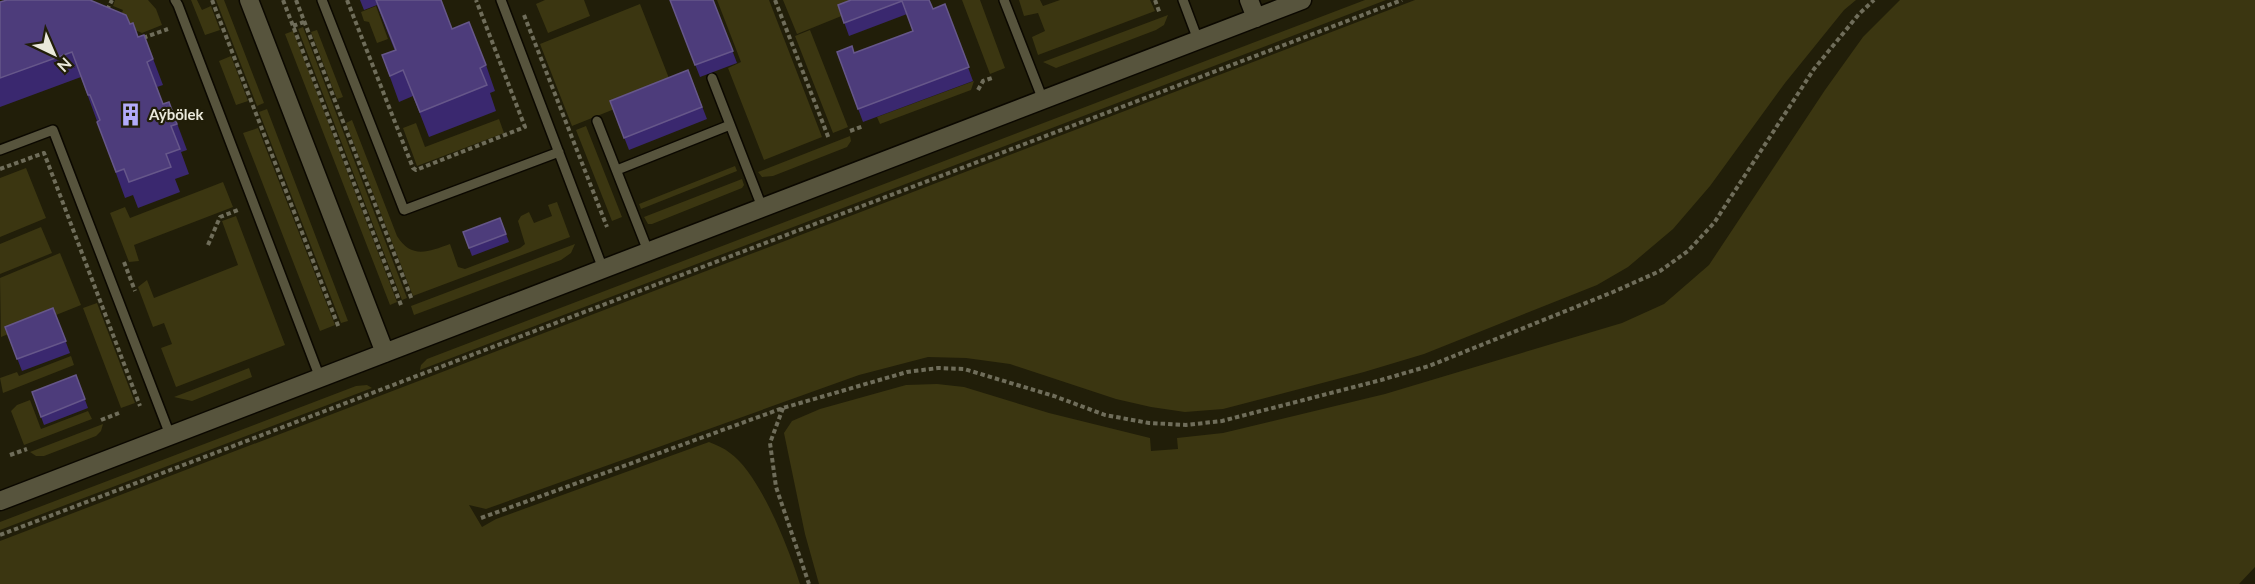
<svg xmlns="http://www.w3.org/2000/svg" width="2255" height="584" viewBox="0 0 2255 584" font-family="Lato,sans-serif">
  <style>
    .green { fill: #3b3611 }
    .lines { fill: none; stroke-linecap: round; stroke-linejoin: round }
    .lane-casing { stroke: #0b0800; stroke-width: 12 }
    .street-casing { stroke: #0b0800; stroke-width: 21 }
    .path { stroke: #6f6d5a; stroke-width: 4; stroke-dasharray: 4.5 3; stroke-linecap: butt }
    .lane { stroke: #57543d; stroke-width: 9 }
    .street { stroke: #57543d; stroke-width: 18 }
    .wall { fill: #3a286f }
    .building { fill: #4d3c7b; stroke: #66578a; stroke-width: 1.5 }
    .labels { text-anchor: middle; dominant-baseline: central; stroke-width: 4.5; stroke-linejoin: round; paint-order: stroke }
    .poi-label { font-size: 15px; font-weight: bold; fill: #eae9db; stroke: #211e09; text-anchor: start }
  </style>
  <rect width="100%" height="100%" fill="#211e09"/>
  <path class="green" d="M115 0H148L156 9 162 25 142 33 118 23 123 10 113 6Z
    M191 0H197L202 10 211 6 220 30 205 35Z
    M216 0H224L264 103 257 106Z
    M545 0H584L590 16 548 33 536 4Z
    M717 0H769L822 137 764 160 728 68 741 62Z
    M783 0H881L797 34Z
    M962 0H980L1005 68 990 74Z
    M1019 0H1040L1043 6 1060 0H1150L1155 11 1038 55 1032 37 1045 31 1038 13 1024 16Z
    M1365 0H1386L420 370 421 365 427 359Z
    M1415 0H1856L1844 10 1785 83 1710 186 1673 229 1628 267 1597 285 1424 354 1364 372 1223 409 1185 412 1151 407 1116 399 1010 364 966 358 928 357 859 375 486 509 469 505 482 527 496 519 709 442C716 445 724 448 730 453 760 474 789 549 800 584H0V541Z
    M1900 0H2255V567L2239 584H819L805 534 784 433 792 421 820 409 906 385 937 384 964 387 1049 413 1150 438 1151 451 1178 449 1177 438 1223 433 1385 394 1622 323 1664 304 1709 265 1825 90 1863 37Z
    M640 4 672 86 572 126 540 44Z
    M376 6 388 39 377 43 369 22 364 21 361 12Z
    M1168 15 1164 25 1156 30 1056 68 1043 62Z
    M303 27 407 298 402 300 298 29Z
    M317 30 343 97 337 99 311 32Z
    M810 30 848 127 833 133 795 36Z
    M293 31 397 302 390 305 285 34Z
    M231 56 248 101 236 105 219 61Z
    M974 81 971 90 880 124 877 117Z
    M267 109 348 321 341 323 259 112Z
    M499 119 504 133 417 166 403 128 416 123 425 147Z
    M352 120 397 236C411 259 428 252 450 244L458 267 465 269 520 248 525 244 518 221 521 216 529 212 534 223 552 216 548 205 557 202 570 237 413 296 346 123Z
    M586 126 622 217 612 221 576 130Z
    M258 128 335 325 320 331 243 133Z
    M850 136 851 141 847 147 773 176 762 177 758 172Z
    M735 166 737 171 641 209 639 204Z
    M26 168 46 218 0 237V178Z
    M742 179 744 185 742 188 652 224H648L644 217Z
    M223 182 233 207 134 245 139 261 129 262 110 213 125 207 130 218Z
    M236 216 285 345 176 387 161 348 172 344 164 323 153 327 138 287 147 280 154 298 238 265 222 221Z
    M41 227 52 253 0 274V244Z
    M575 244 571 253 561 260 414 315 411 306Z
    M60 253 81 305 1 337 0 278Z
    M97 303 135 403 121 408 83 308Z
    M71 356 74 365 3 393 0 378 17 372 19 376Z
    M249 368 252 377 192 401 174 397Z
    M367 385 372 388 0 530V522L356 386Z
    M30 400 41 429 88 411 92 419 24 445 11 411 17 405Z
    M103 424 101 431 96 436 44 456H36L30 452Z"/>
  <g class="lines">
    <defs>
      <path id="lane" d="M175 0 178 5 320 378
        M322 0 404 210 559 152
        M501 0 603 269
        M1004 0 1043 100
        M1183 0 1198 40
        M712 78 762 207
        M597 121 648 251
        M0 150 53 130 170 435
        M617 170 730 125"/>
      <path id="street" d="M249 0 385 353
        M1249 0 1256 18
        M0 501 1302 0"/>
    </defs>
    <use href="#lane" class="lane-casing"/>
    <use href="#street" class="street-casing"/>
    <path class="path" d="M212 0 339 328
      M283 0 401 305
      M296 0 412 300
      M347 0 413 168 416 170 525 127 476 0
      M775 0 829 139
      M1155 0 1160 14
      M107 10 112 0
      M524 15 607 227
      M293 26 304 22
      M143 38 168 29
      M978 90 983 81 992 78
      M850 131 864 126
      M0 169 44 153 140 406
      M208 245 220 217 238 210
      M124 262 135 291
      M783 408 770 443 776 487 809 584
      M101 420 119 413
      M10 455 27 449
      M481 518 783 408 907 372 938 368 964 369 1054 396 1105 415 1149 423 1186 425 1222 421 1381 380 1429 366 1613 292 1660 271 1688 251 1714 223 1814 69 1859 14 1874 0
      M0 535 1402 0"/>
    <use href="#lane" class="lane"/>
    <use href="#street" class="street"/>
  </g>
  <path class="wall" d="M360 0H441L452 29 486 65 495 91 490 93 496 111 429 137 413 96 399 102 382 55 395 51 377 5 364 10Z
    M670 0H713L737 63 700 77Z
    M929 0 933 9 945 4 973 81 863 122 837 52 854 53 913 31 907 14 849 36 838 5Z
    M0 2 130 24 138 37 144 35 163 85 157 87 163 104 169 102 187 150 181 152 189 174 175 179 180 192 138 208 133 195 125 198 81 77 0 107Z
    M688 70 707 119 629 150 610 101Z
    M500 218 509 242 472 256 463 232Z
    M53 308 70 353 22 371 5 327Z
    M76 375 88 408 44 425 32 392Z"/>
  <path class="building" d="M7 0H90L126 15 130 24 133 23 138 37 144 35 153 59 147 62 163 104 169 102 177 124 171 126 180 149 166 154 171 167 129 182 124 169 116 172 97 122 100 120 90 95H88L72 52 0 78V2Z
    M376 0H441L452 29 469 22 486 65 480 68 487 85 420 112 403 70 390 76 382 55 396 50Z
    M670 0H713L733 51 695 65Z
    M851 0H929L933 9 945 4 969 67 858 109 837 52 852 46 854 53 913 31 902 1 844 23 838 5Z
    M688 70 702 107 624 138 610 101Z
    M500 218 506 234 469 248 463 232Z
    M53 308 66 341 17 359 5 327Z
    M76 375 85 399 41 417 32 392Z"/>
  <defs>
    <symbol id="building-bare" viewBox="-9 -9 18 18"><path d="M-4-6H4V6H1V3H-1V6H-4ZM-2.5-4.3h1.7v1.8h-1.7ZM.8-4.3h1.7v1.8H.8ZM-2.5-1h1.7V.8h-1.7ZM.8-1h1.7V.8H.8Z" fill="#b3acf9" stroke="#211e09" stroke-width="2.5" paint-order="stroke"/></symbol>
  </defs>
  <g fill-rule="evenodd">
    <use href="#building-bare" x="114" y="98" width="33" height="33"/>
  </g>
  <g class="labels">
    <g class="poi-label">
      <text x="149" y="114">Aýbölek</text>
    </g>
  </g>
  <g transform="translate(54 54) rotate(136)" stroke="#211e09" stroke-width="4.5" paint-order="stroke">
  <path d="M0-4.5L10 22L0 15L-10 22Z" fill="#eae9db"/>
  <text y="-9" font-size="16" font-weight="bold" text-anchor="middle" fill="#eae9db">N</text>
  </g>
</svg>
